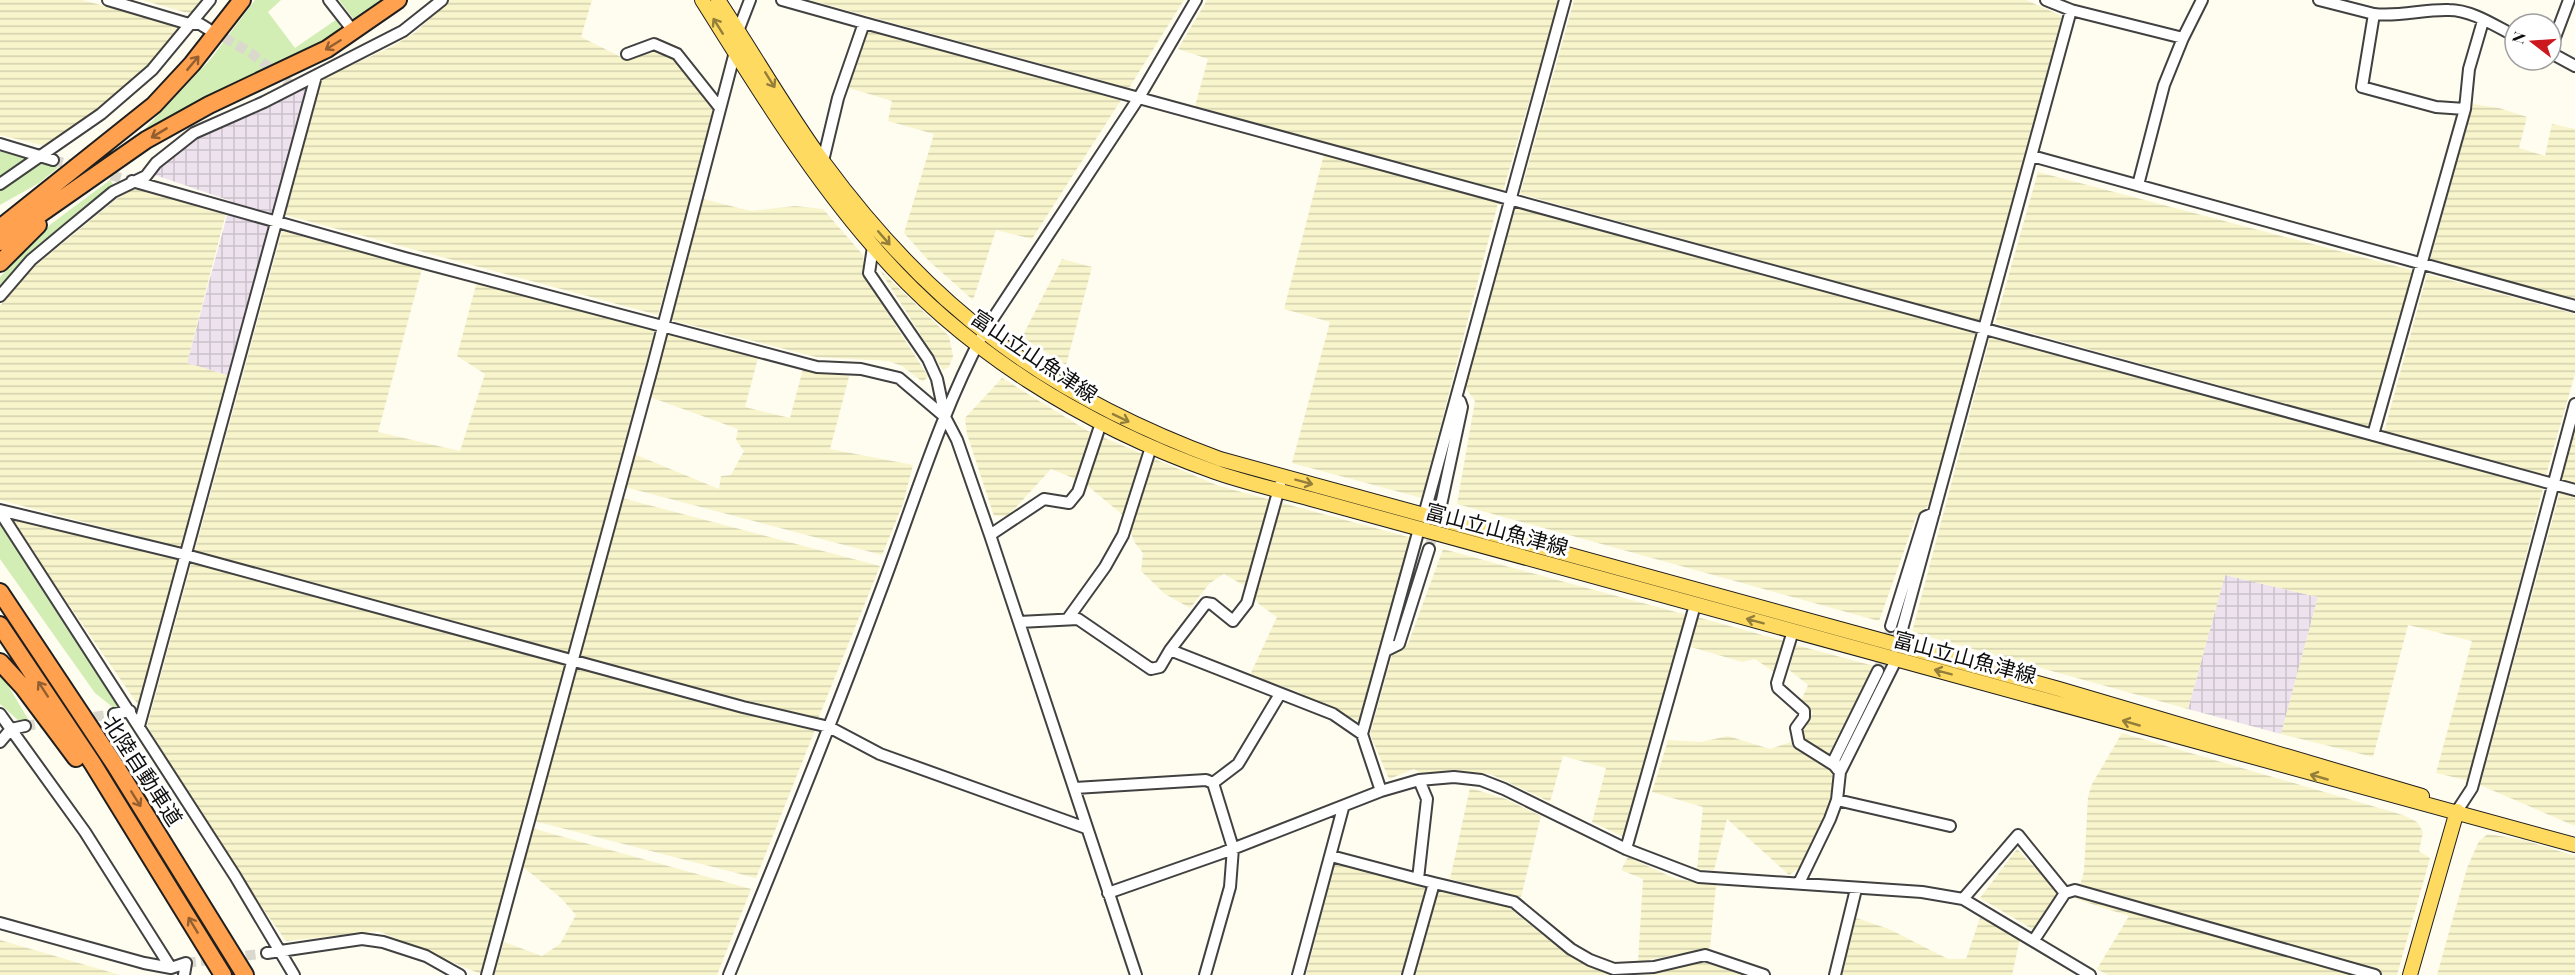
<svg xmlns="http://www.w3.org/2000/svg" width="2575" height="975" viewBox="0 0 2575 975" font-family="'Playfair Display','Noto Sans JP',serif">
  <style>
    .industrial { fill: url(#industrial-grid) }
    .farmland { fill: url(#farmland-rules) }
    .grass { fill: #d2eeb5 }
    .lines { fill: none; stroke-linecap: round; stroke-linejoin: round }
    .minor-tunnel { stroke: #dbd8ce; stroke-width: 10; stroke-dasharray: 10 5; stroke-linecap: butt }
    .minor-casing { stroke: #414141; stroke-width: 14 }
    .major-casing { stroke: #1f1f1f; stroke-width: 16 }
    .highway-casing { stroke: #1f1f1f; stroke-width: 20 }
    .minor { stroke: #fff; stroke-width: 10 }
    .major { stroke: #ffda60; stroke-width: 14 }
    .highway { stroke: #ffa14e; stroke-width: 16 }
    .oneway { stroke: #937e3b }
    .oneway2 { stroke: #935f31 }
    .labels { text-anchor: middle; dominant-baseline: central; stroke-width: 6; stroke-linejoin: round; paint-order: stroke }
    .street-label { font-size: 21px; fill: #0e0e0e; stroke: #fff }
  </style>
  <defs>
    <pattern id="industrial-grid" width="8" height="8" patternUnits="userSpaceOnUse" patternTransform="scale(1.5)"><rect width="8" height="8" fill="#ede2ee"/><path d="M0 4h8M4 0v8" fill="none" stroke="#cac1cb"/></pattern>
    <pattern id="farmland-rules" width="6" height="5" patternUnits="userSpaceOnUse" patternTransform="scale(1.5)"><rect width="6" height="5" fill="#f8f5cc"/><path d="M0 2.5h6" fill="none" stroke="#d3d1ae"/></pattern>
  </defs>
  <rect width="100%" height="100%" fill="#fffcf0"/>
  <path class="industrial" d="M309 86 230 376 187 363 231 201 152 174 193 138Z
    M2225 575 2318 597 2281 734 2188 709Z"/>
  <path class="farmland" d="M0 0H82L182 27 148 68 76 127 45 146 0 135Z
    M142 0H202L191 14Z
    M449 0H592L581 37 627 60 654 47 674 59 714 111 658 315 285 215 320 80 393 46 416 32Z
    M810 0H1184L1129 88Z
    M1207 0H1559L1503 191 1195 106 1208 59 1178 49Z
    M1574 0H2026L2062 16 1980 321 1520 194Z
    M872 27 1121 100 1032 239 996 230 973 300 929 261 904 233 934 134 888 121 892 101 849 88 858 47Z
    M2473 104 2499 108 2527 117 2519 148 2545 156 2552 124 2575 129V300L2430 260Z
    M1324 154 1498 203 1422 498 1292 463 1330 322 1284 309Z
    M2038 172 2415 271 2373 428 1995 323Z
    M134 185 226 213 187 363 230 376 183 548 0 500V306L30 270Z
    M703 199 751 211 795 206 823 209 863 255 865 278 928 376 923 382 902 366 888 361 816 357 671 320Z
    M1516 205 1979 333 1931 503 1916 517 1879 621 1457 504 1475 401 1465 387Z
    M282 231 422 269 378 432 460 451 485 374 457 356 477 281 655 329 483 975 378 931 286 941 243 881 147 726Z
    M1062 259 1092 267 1066 365 1022 337Z
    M879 269 949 336 953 356 949 367 943 370Z
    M2427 274 2575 314V374L2546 475 2384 432Z
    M667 332 758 358 745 407 790 418 803 369 850 373 830 449 913 465 903 504 882 555 625 487 634 454 719 489 721 476 731 475 744 451 736 440 738 429 650 397Z
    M1990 337 2543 488 2470 781 2436 773 2472 641 2408 625 2373 757 2281 734 2318 597 2225 575 2188 709 1912 632Z
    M1002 378 1088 431 1219 486 1412 538 1360 722 1296 691 1250 675 1277 617 1259 604 1245 586 1224 574 1210 583 1190 608 1165 594 1141 571 1143 553 1135 543 1124 516 1083 482 1051 469 1008 516H994L967 434 965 418Z
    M2575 424V485L2559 481Z
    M2560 492 2575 496V826L2480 785Z
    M622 498 880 566 818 719 579 657Z
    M6 514 181 558 141 709Z
    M1443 549 1687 615 1626 838 1592 822 1606 768 1563 756 1550 802 1490 774 1453 771 1420 773 1414 769 1389 779 1370 734 1392 655 1408 644Z
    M1697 617 1785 641 1777 674 1755 659 1742 662 1691 647Z
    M1796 645 1874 666 1828 756 1835 776 1833 800 1814 845 1799 868 1789 875 1727 819 1714 870 1697 869 1703 807 1652 792 1668 740 1701 742 1728 736 1770 749 1794 741 1813 713 1800 703 1808 685 1789 670Z
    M576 668 815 730 756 878 534 821Z
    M2122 733 2403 815 2417 822 2423 832 2419 851 2430 858 2397 975H2108L2097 969 2129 916 2076 899 2084 871 2088 797 2092 784Z
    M1470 788 1506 799 1541 816 1521 897 1450 879Z
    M531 828 751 889 717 975H494L504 942 542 956 560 944 576 915 561 898 522 866Z
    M2488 834 2524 840 2575 856V975H2437L2467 868 2479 841Z
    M2017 849 2059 893 2034 930 1980 898Z
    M1628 857 1676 879 1716 885 1710 948 1638 962 1643 879 1621 870Z
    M1335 861 1426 886 1401 975H1306Z
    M1439 890 1508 907 1564 952 1598 970 1618 974H1646L1703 962 1744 975H1415Z
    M1856 918 1889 929 1948 959H1966L1980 918 2020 939 2012 975H1842Z
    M0 940 120 975H0Z"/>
  <path class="grass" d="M255 0H281L268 12 295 48 337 19 341 29 307 51 140 134 210 60Z
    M339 0H383L355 21Z
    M0 150 30 157 0 177Z
    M37 163 59 167 39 183 0 205V190Z
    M110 180 114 185 41 246 0 289V277L51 224Z
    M0 520 122 704 115 709 95 693 0 559Z
    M0 675 3 677 28 719 19 721 0 704Z"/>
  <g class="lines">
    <path class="minor-tunnel" d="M211 30 251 53 290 84
      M53 160 132 181
      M1429 549 1441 505
      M1878 671 1891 626
      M79 719 114 714
      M25 726 52 722
      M186 963 267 953"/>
    <defs>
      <path id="minor" d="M108 0 189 24H200L208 29
        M329 0 354 32
        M782 0 864 23
        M2319 0 2374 14
        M2071 10 2183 38
        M2483 21 2469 69 2465 109 2436 107 2362 87 2374 14C2400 17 2424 9 2449 10 2472 10 2495 26 2515 36
        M738 31 750 0
        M2551 48 2569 0
        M2551 53 2575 66
        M627 54 654 44 677 54 720 108
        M0 144 53 160
        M2032 156 2575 306
        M822 165 838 98 864 23 2575 490
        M132 181 405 258 817 367 861 369 899 378 945 417
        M0 184 101 114 152 70 210 0
        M2138 185 2164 85 2183 38 2202 0
        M873 247 869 273 928 359 937 379 945 417 957 440 990 535 1136 975
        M0 296 31 260 68 229 113 192 146 176 156 163 194 133 264 102 403 31 442 0
        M2373 435 2465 109
        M1441 505 1462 407 1460 401
        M0 510 186 555 743 707 829 727 880 754 1086 828
        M0 512 235 876 294 975
        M1424 515 1565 0
        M990 535 1044 499 1069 503 1078 492 1101 423
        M1069 617 1105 567 1123 535 1151 447
        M1019 622 1078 619 1151 669 1160 667 1170 650 1333 714 1362 734
        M1891 626 1925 517 1934 513
        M1793 631 1777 683 1778 688 1804 711V717L1796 728 1799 743 1834 765
        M1898 644 2071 10 2046 0
        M1170 650 1206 603 1212 604 1233 621 1247 603 1280 485
        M1387 650 1399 644 1429 549
        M0 714 85 832 171 968
        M114 714 130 711
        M139 726 316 76
        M0 742 11 729 25 726
        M1838 770 1834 765 1835 758 1878 671
        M1213 783 1238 764 1280 694
        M1075 788 1206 780 1213 783
        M1381 791 1362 734 1419 529
        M1837 800 1950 826
        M2457 811 2472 788 2575 404
        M1626 849 1695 605
        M1331 856 1418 879 1427 799 1419 780
        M1434 883 1514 902 1571 949 1590 960 1614 969 1654 967 1705 955 1764 975
        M1799 883 1830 819 1837 800 1840 772 1896 660
        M1108 893 1222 853 1381 791 1419 780 1454 777 1481 780 1504 789 1626 849 1699 877 1922 892 1963 899 2090 975
        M1963 899 2018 835 2065 893
        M0 923 144 963 171 968 186 963 184 975
        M2034 940 2065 893 2075 890 2375 975
        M267 953 362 939 383 942 426 956 460 975
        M487 975 653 365 735 52
        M729 975C780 850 831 725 878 598 912 509 939 416 984 332L1138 99 1196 0
        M1205 975 1230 887 1233 848 1213 783
        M1298 975 1343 808
        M1408 975 1434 883 1418 879
        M1835 975 1856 889"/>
      <path id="major" d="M702 0C755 84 807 170 872 245 962 351 1085 426 1215 472 1246 483 1279 490 1311 499L2575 845
        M718 0C754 54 786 111 824 163 932 310 1049 396 1220 459L2059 689 2422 796
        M2410 975 2457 811"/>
      <path id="highway" d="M0 228 154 105 192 64 242 0
        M0 242 146 140 209 105 327 49 398 0
        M0 263 38 225
        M0 592 115 765 245 975
        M0 625 93 764 223 975
        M0 662 23 687 76 758"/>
    </defs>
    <use href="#minor" class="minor-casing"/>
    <use href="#major" class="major-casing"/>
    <use href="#highway" class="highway-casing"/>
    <use href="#minor" class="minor"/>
    <use href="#major" class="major"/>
    <use href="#highway" class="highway"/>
  </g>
  <defs><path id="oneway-shaft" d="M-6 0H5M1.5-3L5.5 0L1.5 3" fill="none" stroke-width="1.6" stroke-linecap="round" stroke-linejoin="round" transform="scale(1.5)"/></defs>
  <g class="oneway">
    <use href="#oneway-shaft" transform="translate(718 26) rotate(-122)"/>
    <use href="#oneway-shaft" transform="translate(770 80) rotate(58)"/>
    <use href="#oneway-shaft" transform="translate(884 238) rotate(49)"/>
    <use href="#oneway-shaft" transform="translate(1121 418) rotate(26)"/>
    <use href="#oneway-shaft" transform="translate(1304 482) rotate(15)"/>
    <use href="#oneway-shaft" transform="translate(1755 621) rotate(-165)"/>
    <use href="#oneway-shaft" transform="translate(1943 672) rotate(-165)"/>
    <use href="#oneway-shaft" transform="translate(2131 723) rotate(-164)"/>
    <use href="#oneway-shaft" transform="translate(2319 777) rotate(-164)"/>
  </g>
  <g class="oneway2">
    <use href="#oneway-shaft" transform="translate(333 45) rotate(148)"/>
    <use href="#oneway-shaft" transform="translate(193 63) rotate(-50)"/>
    <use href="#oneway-shaft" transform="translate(159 133) rotate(149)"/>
    <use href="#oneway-shaft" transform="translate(43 689) rotate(-123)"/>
    <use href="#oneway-shaft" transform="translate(136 799) rotate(58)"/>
    <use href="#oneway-shaft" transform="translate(193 925) rotate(-121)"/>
  </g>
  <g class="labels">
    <g class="street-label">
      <text transform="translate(1035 355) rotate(34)">富山立山魚津線</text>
      <text transform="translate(1497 528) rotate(15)">富山立山魚津線</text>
      <text transform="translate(1965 656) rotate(15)">富山立山魚津線</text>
      <text transform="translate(144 770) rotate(57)">北陸自動車道</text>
    </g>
  </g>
  <g transform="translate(2533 42) rotate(287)"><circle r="28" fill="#ffffff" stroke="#9f9f9f" stroke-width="1.5"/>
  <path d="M0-4.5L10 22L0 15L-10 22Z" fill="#cd171e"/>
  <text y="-9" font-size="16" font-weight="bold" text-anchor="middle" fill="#0e0e0e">N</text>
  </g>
</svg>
